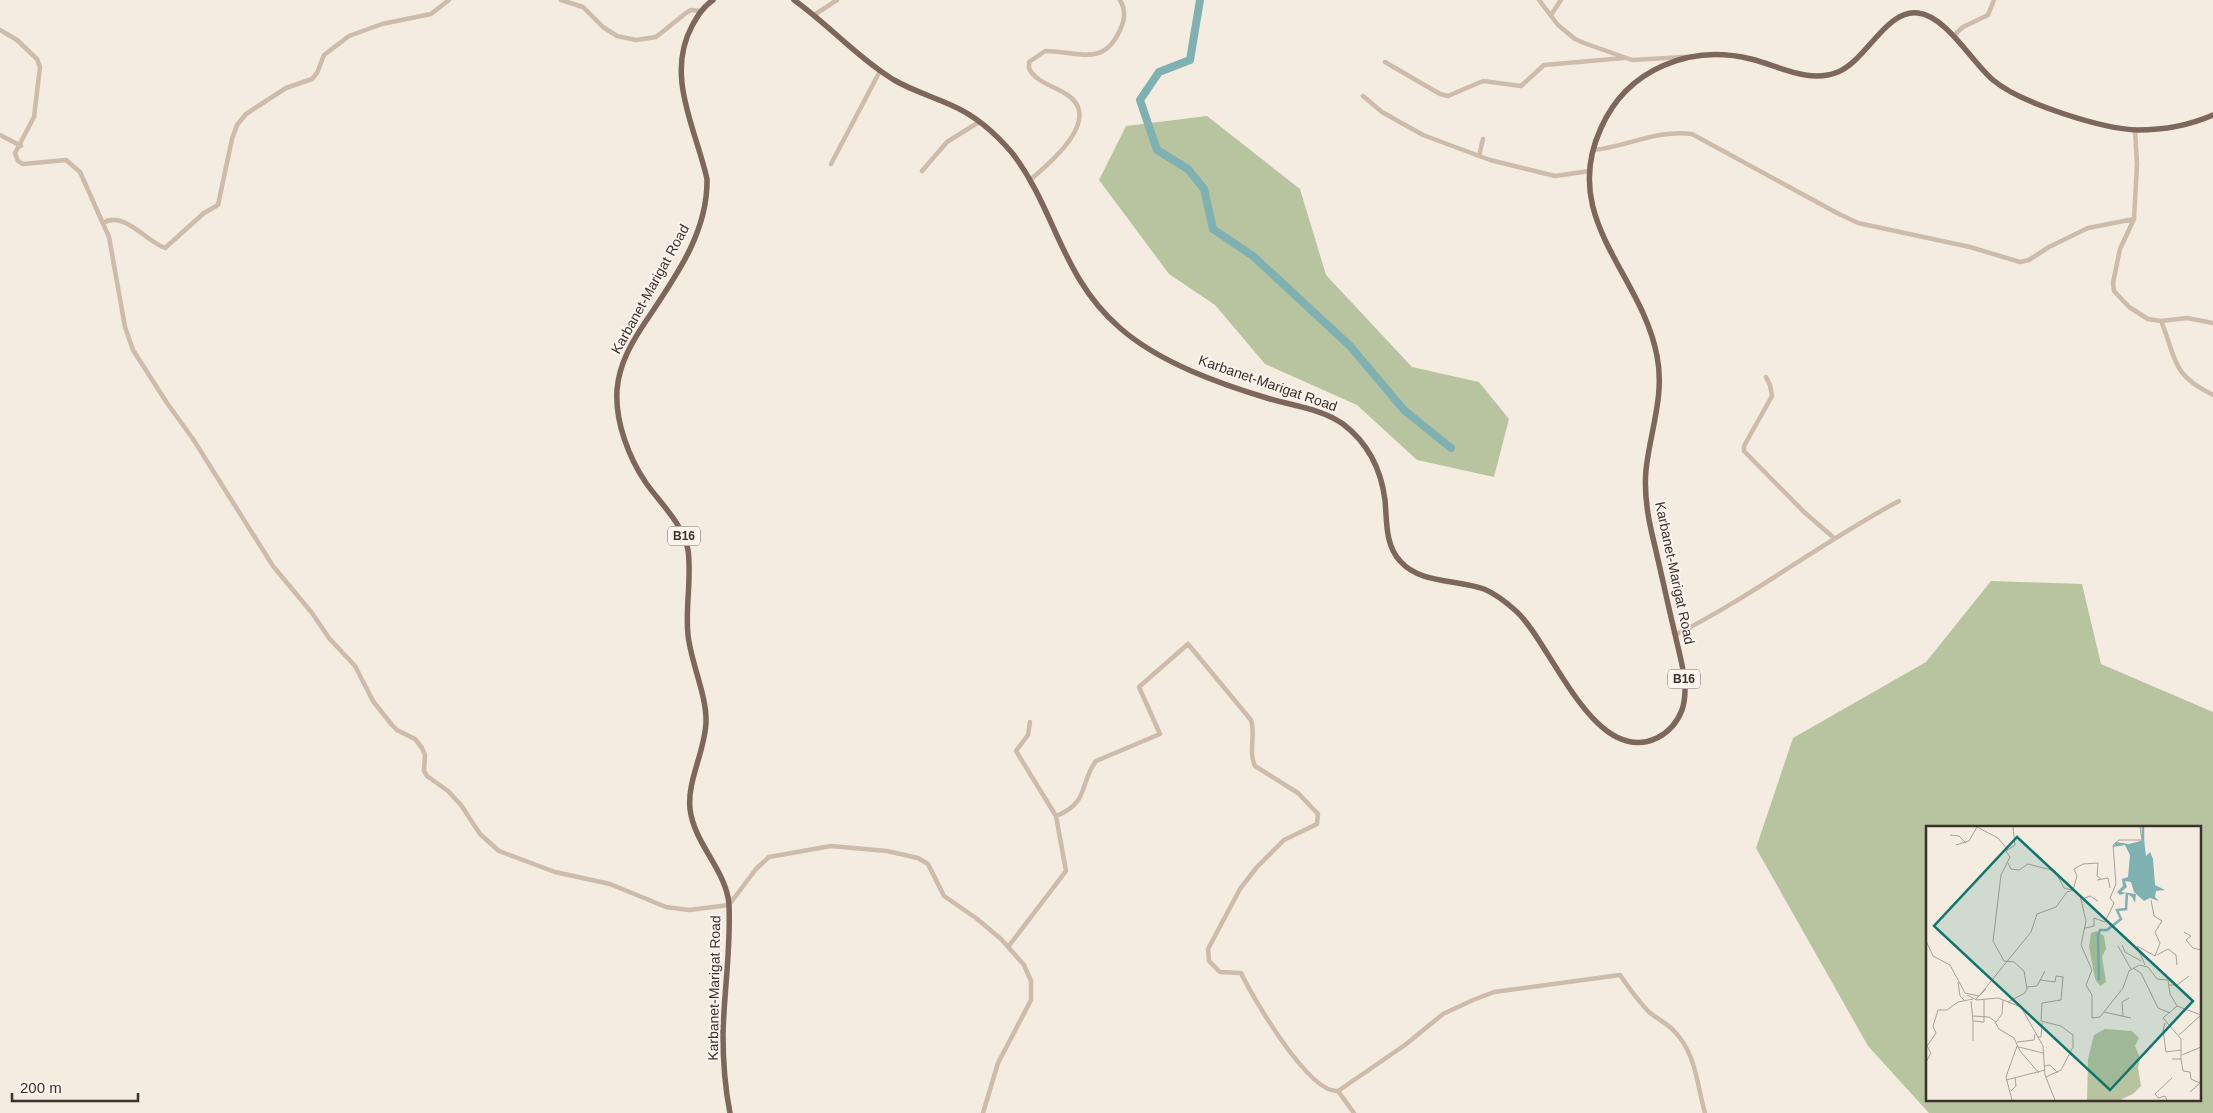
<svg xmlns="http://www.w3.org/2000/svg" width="2213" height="1113" viewBox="0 0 2213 1113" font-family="Arial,sans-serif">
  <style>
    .green { fill: #b8c4a0; fill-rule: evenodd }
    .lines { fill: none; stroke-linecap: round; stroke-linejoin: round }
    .river { stroke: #7fb0b2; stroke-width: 8 }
    .minor { stroke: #cdbbac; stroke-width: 4.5 }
    .major { stroke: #7d675c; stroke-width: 5.5 }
    .labels { text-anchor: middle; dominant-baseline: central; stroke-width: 4; stroke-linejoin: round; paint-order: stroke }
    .shield { fill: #fbf5ee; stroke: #756b66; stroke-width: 1 }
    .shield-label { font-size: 12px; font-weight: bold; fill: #3b302b }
    .street-label { font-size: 14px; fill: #3b302b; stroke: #fbf5ee }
    .inset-river { fill: none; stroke: #7fb0b2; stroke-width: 2.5 }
    .inset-road { fill: none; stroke: #aaa098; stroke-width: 1 }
    .view { fill: #0f766e; fill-opacity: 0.15; stroke: #0f766e; stroke-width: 2.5 }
    .inset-edge { fill: none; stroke: #3b302b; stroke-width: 2.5 }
  </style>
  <rect width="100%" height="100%" fill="#f4ebe1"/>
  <path class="green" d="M1207 116 1300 189 1326 275 1412 367 1479 382 1509 419 1494 477 1417 460 1357 405 1265 364 1215 305 1169 274 1099 180 1126 126Z
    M1991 581 2082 584 2101 664 2213 712V1113H1929L1868 1046 1756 848 1793 738 1926 662ZM1927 827H2199V1099H1927Z"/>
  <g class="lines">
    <path class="river" d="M1200 0 1190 60 1159 72 1140 100 1157 150 1188 169 1204 189 1213 229 1253 256 1350 346 1404 410 1451 448"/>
    <path class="minor" d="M561 0 583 7 603 27 617 36 636 40 656 37 686 13 691 10 700 11
      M1539 0 1558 25 1575 39 1584 43 1632 60 1684 57
      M814 15 837 0
      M1551 15 1561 0
      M0 30 17 40 37 59 40 67 34 117 15 153 18 161 23 164 66 160 80 172 109 237 125 327 133 350 167 403 193 439 273 566 312 613 329 638 355 666 373 701 392 725 397 730 415 739 422 748 425 755 424 771 427 776 448 791 461 805 480 834 499 851 555 872 610 884 666 907 689 910 729 905 756 869 769 857 831 846 887 851 918 858 928 864 944 896 976 918 1001 939 1024 965 1031 981V1000L998 1063 983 1113
      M1953 36 1963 27 1988 15 1994 0
      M1385 62 1440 94 1448 96 1483 81 1521 86 1544 65 1624 58
      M1363 96 1382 112 1423 135 1490 160 1555 176 1590 171
      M2135 130 2137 164 2134 219 2120 249 2113 283 2114 291 2129 307 2148 319 2161 321 2187 318 2213 323
      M0 135 21 146
      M1593 150C1626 147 1658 129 1692 134L1837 213 1858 223 1970 247 2020 262 2029 260 2049 247 2088 228 2134 219
      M1479 156 1483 139
      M831 164 880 71
      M922 171 947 142 979 122
      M1030 180C1049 164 1105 118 1066 94 1054 86 1035 82 1029 68V62L1045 51C1078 51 1103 68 1120 30 1125 20 1126 10 1120 0
      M103 223C123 210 146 241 165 248L204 213 218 205 232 139 237 125 246 114 286 88 312 79 317 73 324 55 349 36 382 24 431 14 449 0
      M2161 321C2177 359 2170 374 2213 395
      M1766 377 1770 385 1772 396 1744 446V451L1804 512 1834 538
      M1675 635C1753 596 1822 542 1899 501
      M1056 816C1090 803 1079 783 1096 761L1160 734 1139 687 1188 644 1251 720C1256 735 1248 752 1255 766L1298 793 1318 814 1317 824 1284 840 1257 867 1240 889 1208 949 1209 961 1220 972 1241 973C1253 998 1309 1094 1338 1091L1405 1045 1443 1014 1473 1000 1494 992 1620 975C1629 988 1638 1001 1649 1012 1657 1019 1667 1023 1674 1031 1696 1053 1697 1085 1705 1113
      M1008 947 1066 871 1056 816 1016 751 1028 735 1030 722
      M1338 1091 1354 1113"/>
    <path class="major" d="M713 0C703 7 698 15 692 26 665 76 696 129 707 179 708 232 676 276 648 318 633 340 619 363 617 390 615 422 629 458 646 483 661 504 683 524 688 550 692 578 685 607 688 635 691 663 707 696 706 722 705 752 687 780 690 809 694 844 727 871 729 905 731 949 724 991 723 1034 723 1060 725 1088 730 1113
      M794 0C829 25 858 58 894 80 913 91 934 97 953 106 976 116 997 135 1013 154 1056 211 1061 277 1120 328 1160 363 1220 384 1270 399 1294 406 1322 409 1343 424 1368 443 1381 469 1385 500 1387 521 1385 545 1400 561 1420 584 1457 579 1484 589 1496 594 1506 602 1516 611 1552 644 1594 768 1657 738 1669 732 1677 723 1682 710 1690 686 1680 658 1675 634 1667 601 1660 567 1652 534 1647 513 1644 492 1646 470 1650 432 1665 395 1657 356 1642 274 1559 219 1601 128 1627 69 1690 44 1751 59 1779 66 1809 84 1838 72 1866 61 1886 9 1918 13 1946 16 1972 62 1993 80 2020 103 2102 129 2138 130 2162 130 2190 125 2213 115"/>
  </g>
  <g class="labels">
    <g class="shield">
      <rect x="668" y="526.5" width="32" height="19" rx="4"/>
      <rect x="1668" y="669.5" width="32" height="19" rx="4"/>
    </g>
    <g class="shield-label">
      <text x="684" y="536">B16</text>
      <text x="1684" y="679">B16</text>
    </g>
    <g class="street-label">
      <text transform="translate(650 289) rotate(-61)">Karbanet-Marigat Road</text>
      <text transform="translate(1268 383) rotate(19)">Karbanet-Marigat Road</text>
      <text transform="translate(1675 573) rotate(78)">Karbanet-Marigat Road</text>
      <text transform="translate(714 988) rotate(-89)">Karbanet-Marigat Road</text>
    </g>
  </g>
  <g transform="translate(1926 826)">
    <rect width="275" height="275" fill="#f4ebe1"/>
    <path d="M171 105 178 110 180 123 176 131 180 156 174 160 169 153 163 120 165 107ZM179 203 206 205 213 212 209 220 214 232 212 242 215 260 207 268 194 274H161L162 233 168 209Z" fill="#b8c4a0"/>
    <path d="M218 14 220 30 224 26 227 33 229 59 239 64 230 65 229 71 233 75 224 72 218 75 208 66 205 56 199 55 201 61 195 66 210 68 209 77 206 71 200 67 194 69 191 66 197 60 196 53 202 51 204 29 199 19 187 21 190 16 203 18Z" fill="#7fb0b2"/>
    <path class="inset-river" d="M217 1V18M173 154 172 109 174 104H181L195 93 191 84 200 83 201 67"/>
    <path class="inset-road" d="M24 9 33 10 40 17M30 19 43 15 51 1 72 12 82 24M82 37 85 43 93 44 102 38 129 45 138 62 146 64M171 54 182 52 184 62M147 64 151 50 148 43 157 38 172 37 171 50 175 53M156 73 164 70 172 75M159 102 168 100V92L179 96 188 77 184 72 190 58 187 19 193 14H216L214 1M258 106 265 110 260 114 267 122 275 124M0 115 7 130 24 139 39 167 53 170 105 106 111 88 130 81 141 66 148 64 154 69 160 95 155 119 166 144 160 159 166 169V192L174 191 197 162 203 145 213 139 222 141 231 153 242 154 244 168 251 180 275 189M196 119 199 126 215 135M192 120 205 143M231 129 242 123 250 129 251 139M219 139 211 120 229 130 234 117 229 106 236 95 228 90 225 74M207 142 215 147 232 182 244 187M114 154 129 156 130 150 137 151 135 174 116 177 115 195 135 200 147 209V221L135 244 120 251M32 156 34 170 38 174M243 159H251L263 150M101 161 111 160 119 145M41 169 51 174 72 172 95 181 117 220 119 249 129 274M49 174 60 163M45 175 47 195M82 176 99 167 101 163 98 145 88 136 78 135 67 115 75 49 84 31 80 25 89 19 87 1M178 186 205 192M47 190 63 191 70 196 76 188 77 174M197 190 196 176 203 172M69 196 73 203 88 212 94 225 113 247M239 197 237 204 240 226 255 224M253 209 275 189M112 211H115L116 197M47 215V195L58 196V174M91 216 108 214 109 208M93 221 117 227M256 229 275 221M246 233H255V213L237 192 251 180M255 233 257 245 264 246 265 253 274 257 264 266M0 236 5 227 1 220 10 207 7 200 12 184H21L32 176 47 173M118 240 124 239 132 247M80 254 119 244M85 265 90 260 89 251M86 274 80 251 91 220M241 274 239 270 232 272 229 268 246 252"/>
    <path class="view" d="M91 11 267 175 184 264 8 100Z"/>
    <rect width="275" height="275" class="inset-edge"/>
  </g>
  <path d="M12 1093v8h126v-8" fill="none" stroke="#3b302b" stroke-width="2.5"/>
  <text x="20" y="1093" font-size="15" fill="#3b302b" stroke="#fbf5ee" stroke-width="4" paint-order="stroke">200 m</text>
</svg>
